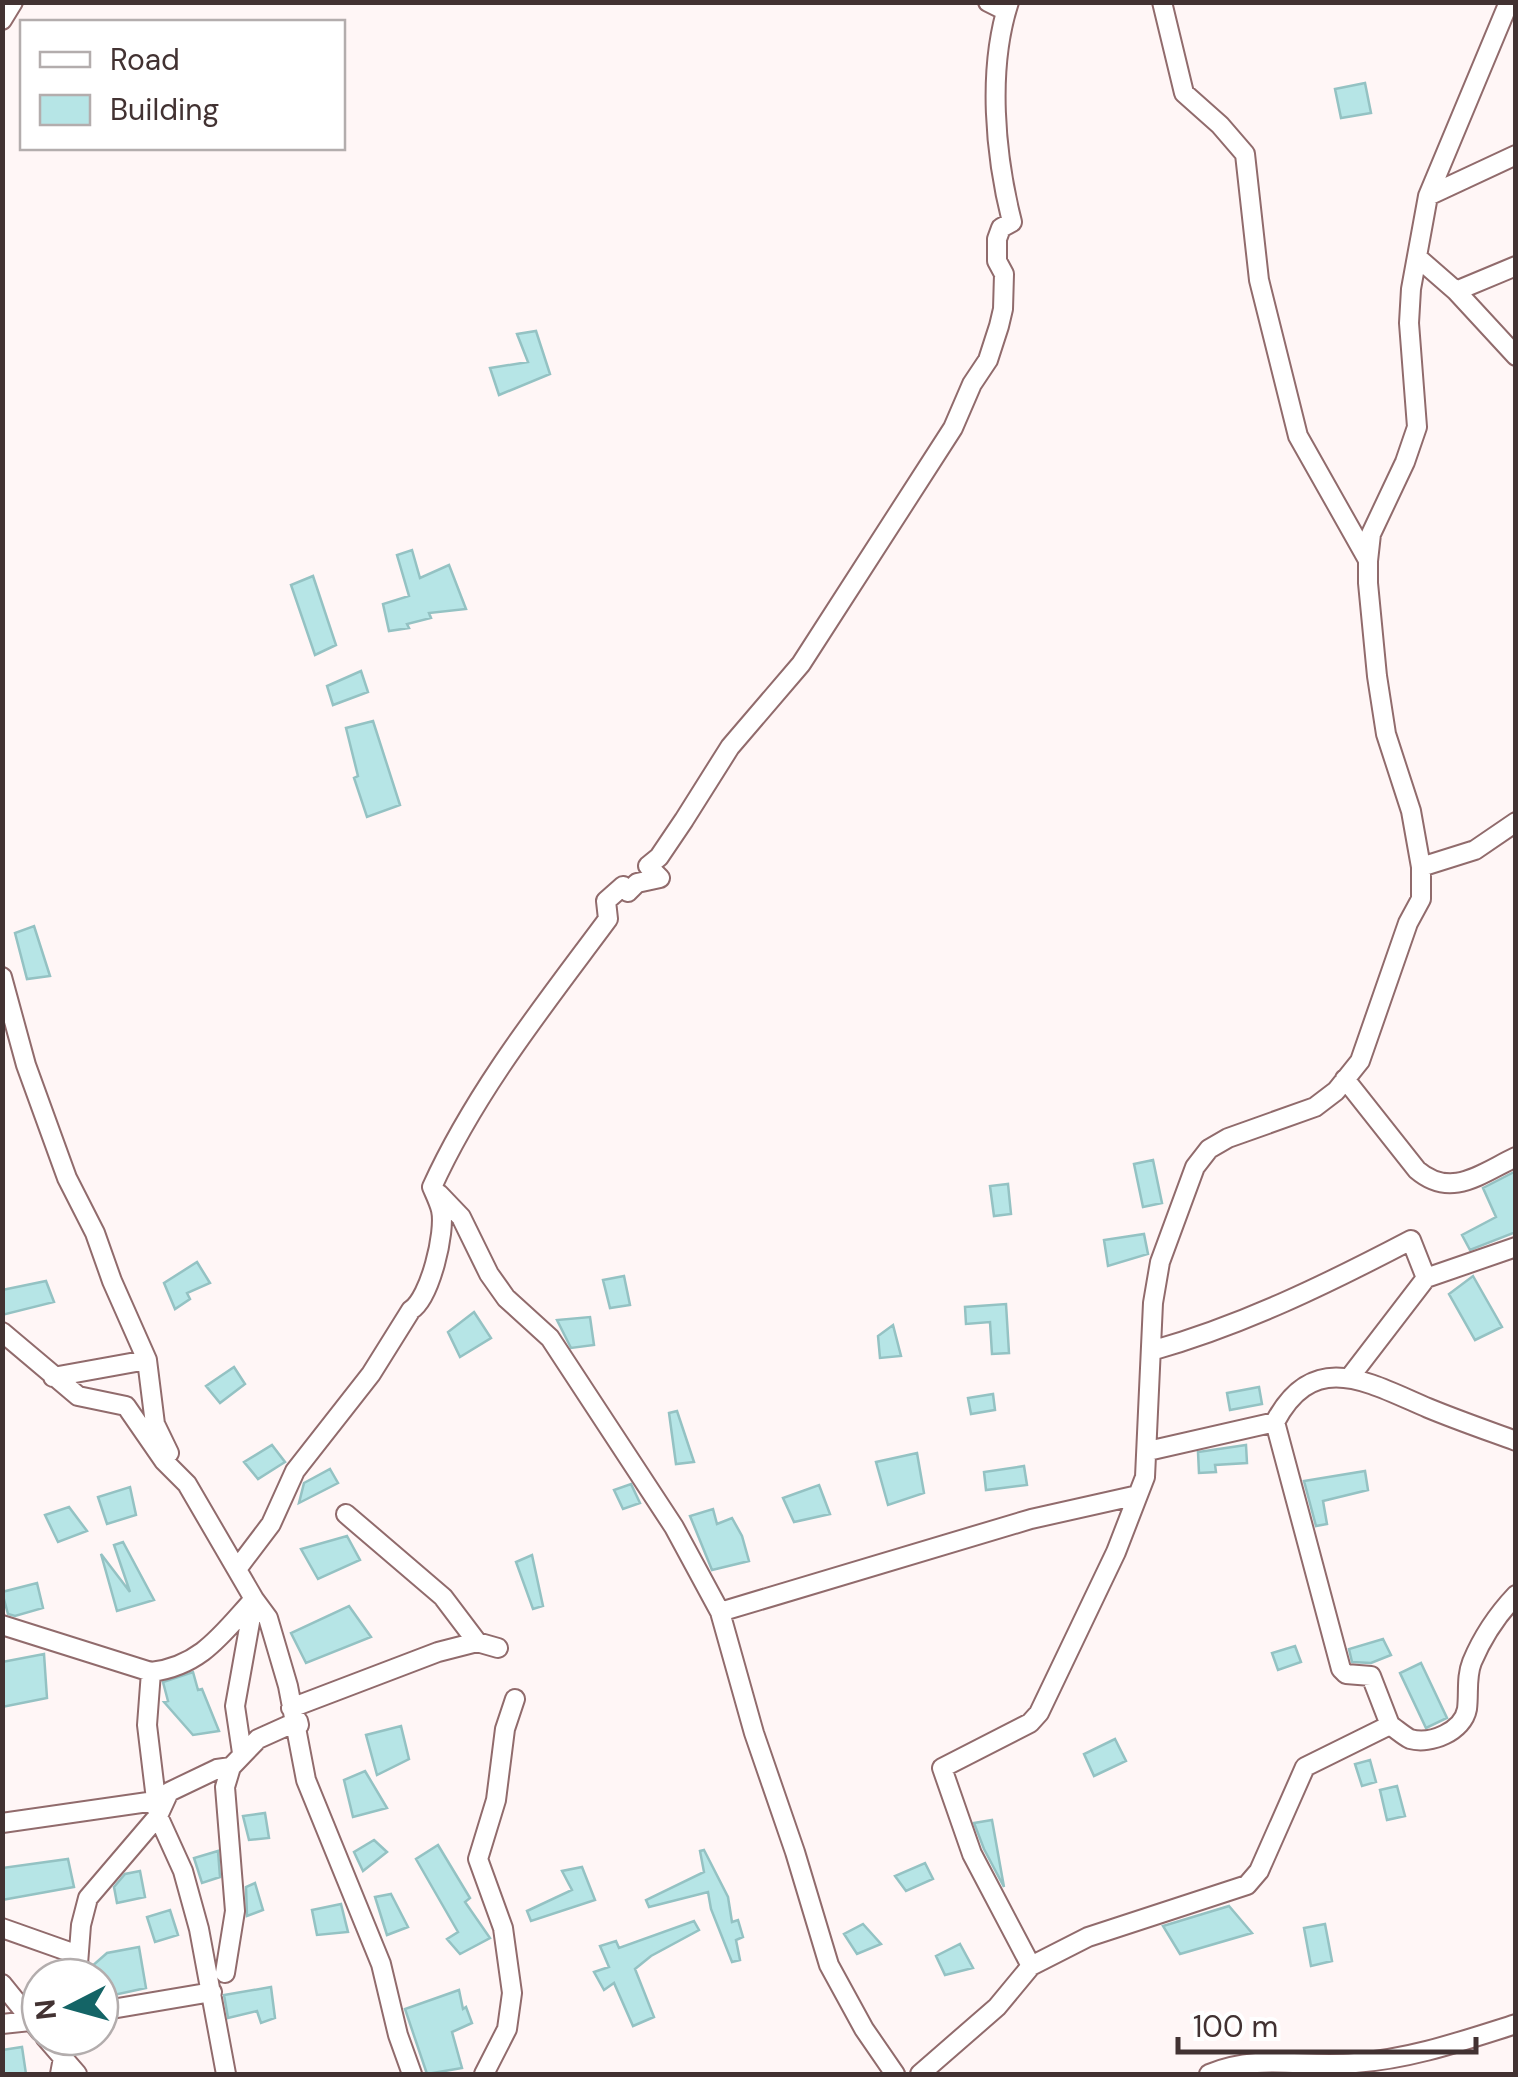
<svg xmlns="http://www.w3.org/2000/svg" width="1518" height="2077" viewBox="0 0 1518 2077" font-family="'DM Sans',sans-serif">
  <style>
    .building { fill: #b6e5e6; stroke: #94c2c3; stroke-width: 2.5 }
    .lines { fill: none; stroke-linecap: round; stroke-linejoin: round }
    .street-casing { stroke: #916b6c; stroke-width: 22 }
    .street { stroke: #fff; stroke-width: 18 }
  </style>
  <rect width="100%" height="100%" fill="#fff6f6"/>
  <path class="building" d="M1365 83 1371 113 1341 118 1335 89Z
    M536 331 550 374 499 395 490 368 528 362 517 334Z
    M412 550 420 578 449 565 466 609 429 613 431 618 407 624 409 628 389 631 383 604 409 596 397 555Z
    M313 576 336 645 315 655 291 585Z
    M361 671 368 692 333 705 327 686Z
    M373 721 400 805 367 817 354 778 358 776 346 728Z
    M34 926 50 976 27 979 15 933Z
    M1153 1160 1162 1203 1143 1207 1134 1164Z
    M1516 1171V1232L1470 1250 1462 1235 1496 1217 1483 1188Z
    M1008 1184 1011 1214 994 1216 990 1186Z
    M1144 1234 1148 1254 1108 1266 1104 1240Z
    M197 1262 210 1283 187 1293 190 1299 175 1309 164 1283Z
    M624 1276 630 1305 610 1308 603 1280Z
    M1473 1276 1502 1327 1475 1340 1449 1294Z
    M46 1281 54 1302 2 1315V1290Z
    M1006 1304 1009 1353 992 1354 990 1322 966 1324 965 1307Z
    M474 1312 491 1338 460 1357 448 1332Z
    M590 1317 594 1345 571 1348 557 1320Z
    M893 1325 901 1356 880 1358 878 1336Z
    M234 1367 245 1384 220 1403 206 1386Z
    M1259 1387 1262 1404 1230 1410 1227 1393Z
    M993 1394 995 1410 971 1414 968 1398Z
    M677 1411 694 1462 676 1464 669 1413Z
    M272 1445 285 1462 258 1479 244 1462Z
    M1246 1445 1247 1463 1215 1465 1216 1472 1199 1473 1198 1452Z
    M917 1453 924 1493 888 1505 876 1462Z
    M1024 1466 1027 1485 986 1490 984 1472Z
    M330 1469 338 1483 299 1503 304 1483Z
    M1365 1471 1368 1490 1323 1501 1327 1524 1316 1526 1304 1481Z
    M631 1484 640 1503 623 1509 614 1490Z
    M819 1485 830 1514 794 1522 783 1498Z
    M130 1487 136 1515 107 1524 98 1497Z
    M69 1507 87 1531 58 1542 45 1515Z
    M713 1509 717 1524 732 1518 742 1536 749 1561 712 1570 690 1516Z
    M347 1536 360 1560 318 1579 301 1549Z
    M123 1542 154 1600 117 1611 101 1554 130 1592 114 1545Z
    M532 1555 543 1606 533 1609 516 1562Z
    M37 1583 43 1608 15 1616 8 1614 2 1592Z
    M349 1606 371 1637 306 1663 291 1633Z
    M1383 1639 1391 1655 1371 1663 1352 1662 1349 1649Z
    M1295 1646 1301 1662 1278 1670 1272 1653Z
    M44 1654 47 1698 2 1707V1662Z
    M1421 1663 1447 1718 1426 1728 1400 1673Z
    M193 1672 198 1690 202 1689 219 1731 193 1735 164 1702 168 1701 163 1682Z
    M401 1726 409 1759 377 1775 366 1735Z
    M1115 1739 1126 1761 1094 1776 1084 1754Z
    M1370 1760 1376 1782 1362 1786 1355 1764Z
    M365 1771 387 1808 353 1817 344 1780Z
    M1397 1786 1405 1816 1387 1820 1380 1790Z
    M265 1813 269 1838 249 1840 243 1816Z
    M992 1820 1004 1887 984 1849 974 1823Z
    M374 1840 387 1852 363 1871 354 1852Z
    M438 1845 470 1898 465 1902 490 1938 460 1954 447 1939 458 1932 416 1859Z
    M704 1850 728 1897 732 1922 738 1920 743 1937 736 1940 740 1960 732 1962 711 1909 708 1892 649 1907 646 1900 704 1872 700 1851Z
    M218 1851 220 1877 202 1883 194 1858Z
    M68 1859 74 1887 2 1900V1868Z
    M925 1863 933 1879 906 1891 895 1876Z
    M582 1867 595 1900 531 1921 527 1911 572 1890 562 1871Z
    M140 1871 145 1897 117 1903 114 1887 125 1874Z
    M255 1883 263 1910 247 1916 246 1887Z
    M391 1894 408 1927 387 1935 375 1897Z
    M341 1904 348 1932 317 1935 312 1910Z
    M1229 1906 1252 1933 1180 1954 1163 1926Z
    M170 1910 178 1935 155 1942 147 1917Z
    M694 1921 699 1930 651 1956 635 1969 654 2017 633 2026 614 1983 604 1990 594 1972 609 1967 600 1946 616 1941 619 1948Z
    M863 1924 881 1944 857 1954 844 1934Z
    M1325 1924 1332 1961 1311 1966 1304 1928Z
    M960 1944 973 1968 945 1975 936 1956Z
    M139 1947 146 1988 100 1998V1977H90L91 1967 107 1953Z
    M271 1987 275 2018 261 2023 257 2011 228 2018 224 1995Z
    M459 1990 463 2009 466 2007 472 2023 452 2032 462 2068 427 2074 405 2009Z
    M22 2047 26 2074H2V2050Z"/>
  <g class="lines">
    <defs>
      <path id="street" d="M988 2 1006 11
        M1162 2 1184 93 1220 125 1245 154 1259 280 1298 436 1368 560
        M2 20 13 2
        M1428 196 1516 155
        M1417 257 1456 291 1516 356
        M1456 291 1516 266
        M1421 867 1475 850 1516 822
        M2 977 26 1065 67 1178 95 1233 112 1281 147 1360 155 1424 169 1453
        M1345 1079 1417 1170C1451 1199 1480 1174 1516 1157
        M439 1194 461 1217 489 1274 506 1298 550 1338 674 1527 720 1612 754 1733 795 1852 829 1965 864 2029 895 2074
        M2 1332 78 1396 126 1406 164 1461 187 1484 254 1599 268 1618 288 1686 306 1780 381 1964 398 2035 412 2074
        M1151 1351C1243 1325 1327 1284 1411 1240L1426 1278 1516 1247
        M53 1377 147 1360
        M1350 1377 1426 1278
        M1275 1422 1341 1669 1346 1674 1371 1676 1390 1725
        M1148 1451 1275 1422C1314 1348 1369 1383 1428 1408 1457 1420 1486 1430 1516 1441
        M346 1514 443 1597 477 1642
        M237 1569 271 1524 295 1471 371 1374 411 1310C430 1298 446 1232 441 1210 439 1202 435 1194 432 1187 476 1090 545 1004 608 919L606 901 623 886 628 892 637 883 660 878 648 866 659 857 684 820 730 747 801 664 953 428 972 384 988 360 999 326 1003 309 1004 274 997 261V239L1001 228 1012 222C995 155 987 69 1009 2
        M720 1612 1031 1519 1138 1495
        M2 1625 151 1672C201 1666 222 1634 254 1599
        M151 1672 147 1725 158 1816 183 1871 199 1929 226 2074
        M291 1708 438 1652 477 1642 498 1648
        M242 1753 235 1706 254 1600
        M2 1823 155 1801 164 1796
        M2 1928 67 1951 79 1965
        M1031 1966 972 1854 942 1768 1030 1723 1039 1713 1116 1552 1145 1477 1153 1303 1160 1262 1195 1167 1209 1149 1228 1138 1315 1107 1336 1091 1360 1061 1408 923 1421 899V867L1411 811 1386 734 1377 676 1368 583V561L1371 534 1405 462 1417 427 1409 323 1411 289 1428 196 1509 2
        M225 1973 235 1911 225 1787 231 1767 258 1739 298 1721 299 1725
        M77 1977 81 1925 88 1898 158 1816 169 1792 217 1769 231 1767
        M2 1984 40 2031
        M100 2011 212 1992
        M2 2024 40 2020
        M45 2037 77 2074
        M60 2074 67 2037
        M484 2074 507 2029 512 1993 503 1928 478 1859 496 1800 505 1729 515 1699
        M920 2074 997 2007 1031 1966 1088 1937 1247 1885 1259 1871 1305 1767 1390 1725C1396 1729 1404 1736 1410 1739 1431 1745 1463 1731 1467 1709 1469 1693 1466 1677 1472 1662 1482 1638 1498 1614 1516 1595
        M1209 2074C1261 2053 1301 2068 1355 2063 1411 2059 1462 2041 1516 2024"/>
    </defs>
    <use href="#street" class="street-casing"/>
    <use href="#street" class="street"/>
  </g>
  <rect width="1518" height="2077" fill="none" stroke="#423232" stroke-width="10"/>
  <rect x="20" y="20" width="325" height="130" fill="#ffffff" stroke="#b3adad" stroke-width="2.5"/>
  <rect x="40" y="52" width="50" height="15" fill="#ffffff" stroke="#b3adad" stroke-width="2.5"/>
  <text x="110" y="70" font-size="30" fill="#423232">Road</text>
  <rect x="40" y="95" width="50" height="30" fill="#b6e5e6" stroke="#b3adad" stroke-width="2.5"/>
  <text x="110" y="120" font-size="30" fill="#423232">Building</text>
  <g transform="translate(70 2007) rotate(264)"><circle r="48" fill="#ffffff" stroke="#b3adad" stroke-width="2.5"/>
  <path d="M0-8L18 38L0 25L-18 38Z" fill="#146466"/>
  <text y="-15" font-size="28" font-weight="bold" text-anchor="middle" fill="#423232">N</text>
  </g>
  <path d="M1178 2037v15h298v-15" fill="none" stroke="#423232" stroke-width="5"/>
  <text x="1193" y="2037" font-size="30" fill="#423232" stroke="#ffffff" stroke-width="8" paint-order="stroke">100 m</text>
</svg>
